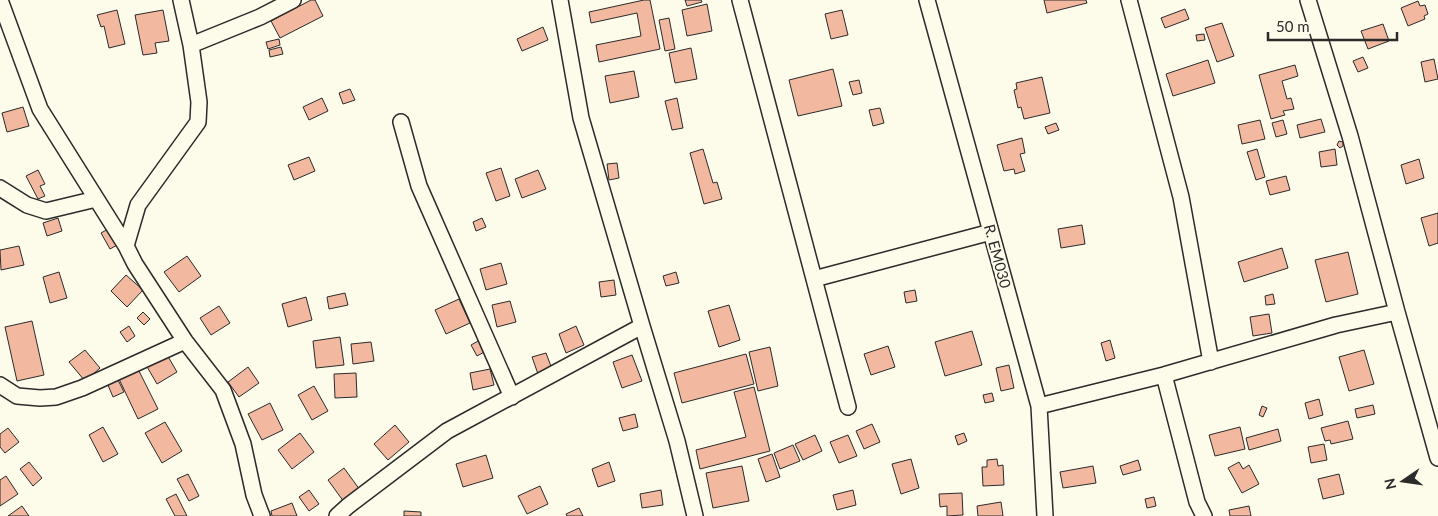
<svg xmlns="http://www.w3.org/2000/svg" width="1438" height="516" viewBox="0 0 1438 516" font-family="Lato,sans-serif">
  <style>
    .building { fill: #f2b8a0; stroke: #2b2b2b }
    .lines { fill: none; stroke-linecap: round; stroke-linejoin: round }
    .minor-casing { stroke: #2b2b2b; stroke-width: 18 }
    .minor { stroke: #fdfbea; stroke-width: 15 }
    .labels { text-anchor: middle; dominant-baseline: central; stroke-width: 4; stroke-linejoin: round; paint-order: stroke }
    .street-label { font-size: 15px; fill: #2b2b2b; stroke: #fdfbea }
  </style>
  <rect width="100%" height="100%" fill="#fdfbea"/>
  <path class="building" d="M311 0H315L323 16 280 38 271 21Z
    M644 0H650L660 49 599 62 596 45 641 36 637 13 591 23 589 12Z
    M685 0H701L702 2 687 6Z
    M1044 0H1086L1087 3 1047 13Z
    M1418 1 1420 6 1425 5 1428 14 1424 16 1425 19 1408 26 1401 8Z
    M707 4 712 31 687 36 682 10Z
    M1185 9 1189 19 1165 28 1161 18Z
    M117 10 125 44 109 48 104 26 101 27 97 15Z
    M163 10 169 41 155 43 157 53 143 55 135 15Z
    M842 10 848 35 831 39 825 14Z
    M669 18 675 49 665 51 659 20Z
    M1222 23 1234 56 1217 62 1205 28Z
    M1383 24 1389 41 1368 49 1361 31Z
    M543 27 548 40 522 51 517 39Z
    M1204 34 1205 40 1197 41 1196 35Z
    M279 39 280 45 268 49 266 42Z
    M281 47 283 54 270 57 269 50Z
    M691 48 697 79 675 83 669 53Z
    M1363 57 1368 68 1358 72 1353 61Z
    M1434 59 1438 79 1425 82 1421 62Z
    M1208 60 1215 83 1173 96 1166 74Z
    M1295 65 1298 76 1282 81 1287 99 1291 98 1294 109 1283 111 1285 115 1271 119 1259 75Z
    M833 69 842 106 798 116 789 80Z
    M634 71 639 97 610 103 605 76Z
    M1042 77 1050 113 1024 119 1021 107 1018 108 1014 90 1017 89 1016 83Z
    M859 80 862 93 853 95 849 82Z
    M350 89 355 100 343 104 339 93Z
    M322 98 328 111 309 120 303 107Z
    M677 98 683 128 672 130 665 101Z
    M23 107 29 126 7 132 2 113Z
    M880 108 884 123 873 126 869 110Z
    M1321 119 1325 132 1300 138 1297 125Z
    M1260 120 1265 139 1242 144 1238 125Z
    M1283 120 1287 134 1276 137 1272 123Z
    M1056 123 1059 130 1048 134 1045 127Z
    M1022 138 1025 153 1020 154 1025 171 1015 174 1014 169 1004 171 997 145Z
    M1339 141 1343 142V146L1340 148 1337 145Z
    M703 149 713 183 717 182 722 199 704 204 690 153Z
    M1257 149 1265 177 1256 180 1247 152Z
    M1335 149 1337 165 1321 167 1319 152Z
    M309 157 315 171 294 180 288 165Z
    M1419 159 1424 178 1406 184 1401 165Z
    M617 163 619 178 609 180 607 164Z
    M501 168 510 196 496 201 486 173Z
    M38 170 45 184 40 186 45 196 38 199 26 176Z
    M538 170 546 189 522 198 515 179Z
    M1286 176 1290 190 1270 195 1266 181Z
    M1438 213V243L1429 246 1421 218Z
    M58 218 62 231 47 236 43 223Z
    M482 218 486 227 476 231 473 222Z
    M1082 225 1085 244 1061 248 1058 229Z
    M110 228 119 244 110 249 101 233Z
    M19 246 24 265 1 270 0 250Z
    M1282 248 1288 268 1244 282 1238 262Z
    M1348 252 1358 294 1326 302 1315 260Z
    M187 256 201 276 179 292 164 272Z
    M501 263 507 284 486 290 480 269Z
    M59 272 67 298 50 303 43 277Z
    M676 272 679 283 666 286 663 276Z
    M126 275 143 290 127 307 111 291Z
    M614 280 616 295 601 297 599 282Z
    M915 290 917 301 906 303 904 292Z
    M345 293 348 305 329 309 327 297Z
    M1273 294 1275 304 1266 305 1265 296Z
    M306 297 312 320 288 327 282 304Z
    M459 299 470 323 446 334 435 310Z
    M510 301 516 322 497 327 492 305Z
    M729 305 740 340 719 347 708 311Z
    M219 306 230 323 211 335 200 318Z
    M143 312 150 319 144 325 137 318Z
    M1269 314 1272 333 1253 336 1250 317Z
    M32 321 44 375 17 381 5 327Z
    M129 326 135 336 127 342 120 332Z
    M576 326 584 345 566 353 559 334Z
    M972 331 982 365 945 376 935 342Z
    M340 337 344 365 316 368 313 341Z
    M480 340 486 351 477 356 471 345Z
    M1110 340 1115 358 1106 361 1101 343Z
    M371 342 374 361 353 364 351 344Z
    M888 346 895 367 871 375 864 354Z
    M770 347 778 386 758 391 749 352Z
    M85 350 100 368 85 381 69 362Z
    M1364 350 1374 384 1349 391 1339 357Z
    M166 353 177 372 157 384 146 365Z
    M546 353 552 369 538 374 532 357Z
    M746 354 754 384 682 403 674 373Z
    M632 355 642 381 622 388 613 362Z
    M1009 365 1014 388 1001 391 996 368Z
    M248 367 259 383 239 397 228 382Z
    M138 369 158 409 138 419 119 379Z
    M490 369 494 385 473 390 470 373Z
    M356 373 357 397 335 398 334 374Z
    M118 380 124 392 113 397 108 385Z
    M314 386 328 411 312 420 298 395Z
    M754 387 770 451 700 469 696 450 746 437 734 392Z
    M992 393 994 401 985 403 983 395Z
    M1319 399 1323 415 1309 419 1305 403Z
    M270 403 283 430 262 440 248 414Z
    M1373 405 1375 414 1357 418 1355 409Z
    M1262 406 1267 408 1263 417 1259 415Z
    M635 414 638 427 623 431 619 418Z
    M1348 421 1353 439 1331 444 1330 440 1325 441 1321 428Z
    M165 422 182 451 162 463 145 433Z
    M872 424 880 442 864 449 856 431Z
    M395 425 409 442 388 460 374 444Z
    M103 427 118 454 103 462 89 435Z
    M1240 427 1245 449 1215 456 1209 435Z
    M8 428 19 442 5 453 0 447V434Z
    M1278 429 1281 441 1249 450 1246 438Z
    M300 433 314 452 292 469 278 450Z
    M964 433 967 441 958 445 955 436Z
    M815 435 822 451 803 460 795 444Z
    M848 435 857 456 839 463 830 442Z
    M1324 444 1327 460 1311 463 1308 447Z
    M793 445 800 461 780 469 774 453Z
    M772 454 780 477 766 482 758 459Z
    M486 455 493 478 463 487 456 464Z
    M911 459 919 488 901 494 892 464Z
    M997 459 998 466 1003 465 1004 485 983 486 982 467H987V460Z
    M1138 460 1141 470 1123 475 1120 466Z
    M29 462 42 478 33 486 20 469Z
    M609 462 615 481 598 487 592 469Z
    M1239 462 1243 469 1249 465 1259 484 1242 493 1228 468Z
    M742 466 749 501 713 508 706 473Z
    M1093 466 1096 483 1063 488 1060 472Z
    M344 468 360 490 344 502 328 480Z
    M188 474 199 496 189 501 177 479Z
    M1339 474 1344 494 1323 499 1318 479Z
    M6 476 18 494 0 506V480Z
    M540 486 548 504 527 514 518 496Z
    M309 490 319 504 309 511 299 497Z
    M661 490 663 505 642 508 640 494Z
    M853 490 856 505 837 510 833 495Z
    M962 493 963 515 947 516V506L940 507 939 494Z
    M176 494 187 516H175L166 499Z
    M1154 497 1156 506 1147 508 1145 499Z
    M1001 502 1003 516H978L977 506Z
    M292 503 297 516H272L271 511Z
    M22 506 29 516H8Z
    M1249 506 1251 516H1230L1229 510Z
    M579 508 583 516H567L566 514Z
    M404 511 421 512V516H404Z"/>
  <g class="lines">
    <defs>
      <path id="minor" d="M0 0 40 109 126 246 135 264 185 341 223 390 243 444 254 495 262 516
        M181 0 191 45
        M560 0 581 118 642 326 677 441 695 516
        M740 0 848 407
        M927 0 1039 406 1045 516
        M1129 0 1181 197 1211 362
        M1308 0 1350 136 1397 312 1438 458
        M401 122 419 186 512 397
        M0 188 27 205 46 211 96 199
        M126 246 138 205 198 122 199 102 191 45 260 17 293 0
        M814 279 991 232
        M1164 375 1197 502 1204 516
        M0 385 17 396 40 398 56 397 82 388 185 341
        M1039 406 1164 375 1336 325 1397 312
        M337 516 348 506 447 431 642 326"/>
    </defs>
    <use href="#minor" class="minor-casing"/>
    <use href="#minor" class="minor"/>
  </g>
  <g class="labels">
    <g class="street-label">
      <text transform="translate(998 256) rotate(75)">R. EM030</text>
    </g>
  </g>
  <g transform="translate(1403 481) rotate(257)" stroke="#fdfbea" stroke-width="4" paint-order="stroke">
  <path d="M0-4L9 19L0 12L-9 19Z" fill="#2b2b2b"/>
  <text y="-8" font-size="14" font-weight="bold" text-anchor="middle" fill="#2b2b2b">N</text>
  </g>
  <path d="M1268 32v8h129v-8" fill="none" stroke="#2b2b2b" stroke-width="2.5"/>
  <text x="1276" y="32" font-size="15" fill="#2b2b2b" stroke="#fdfbea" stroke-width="4" paint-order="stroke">50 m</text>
</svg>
